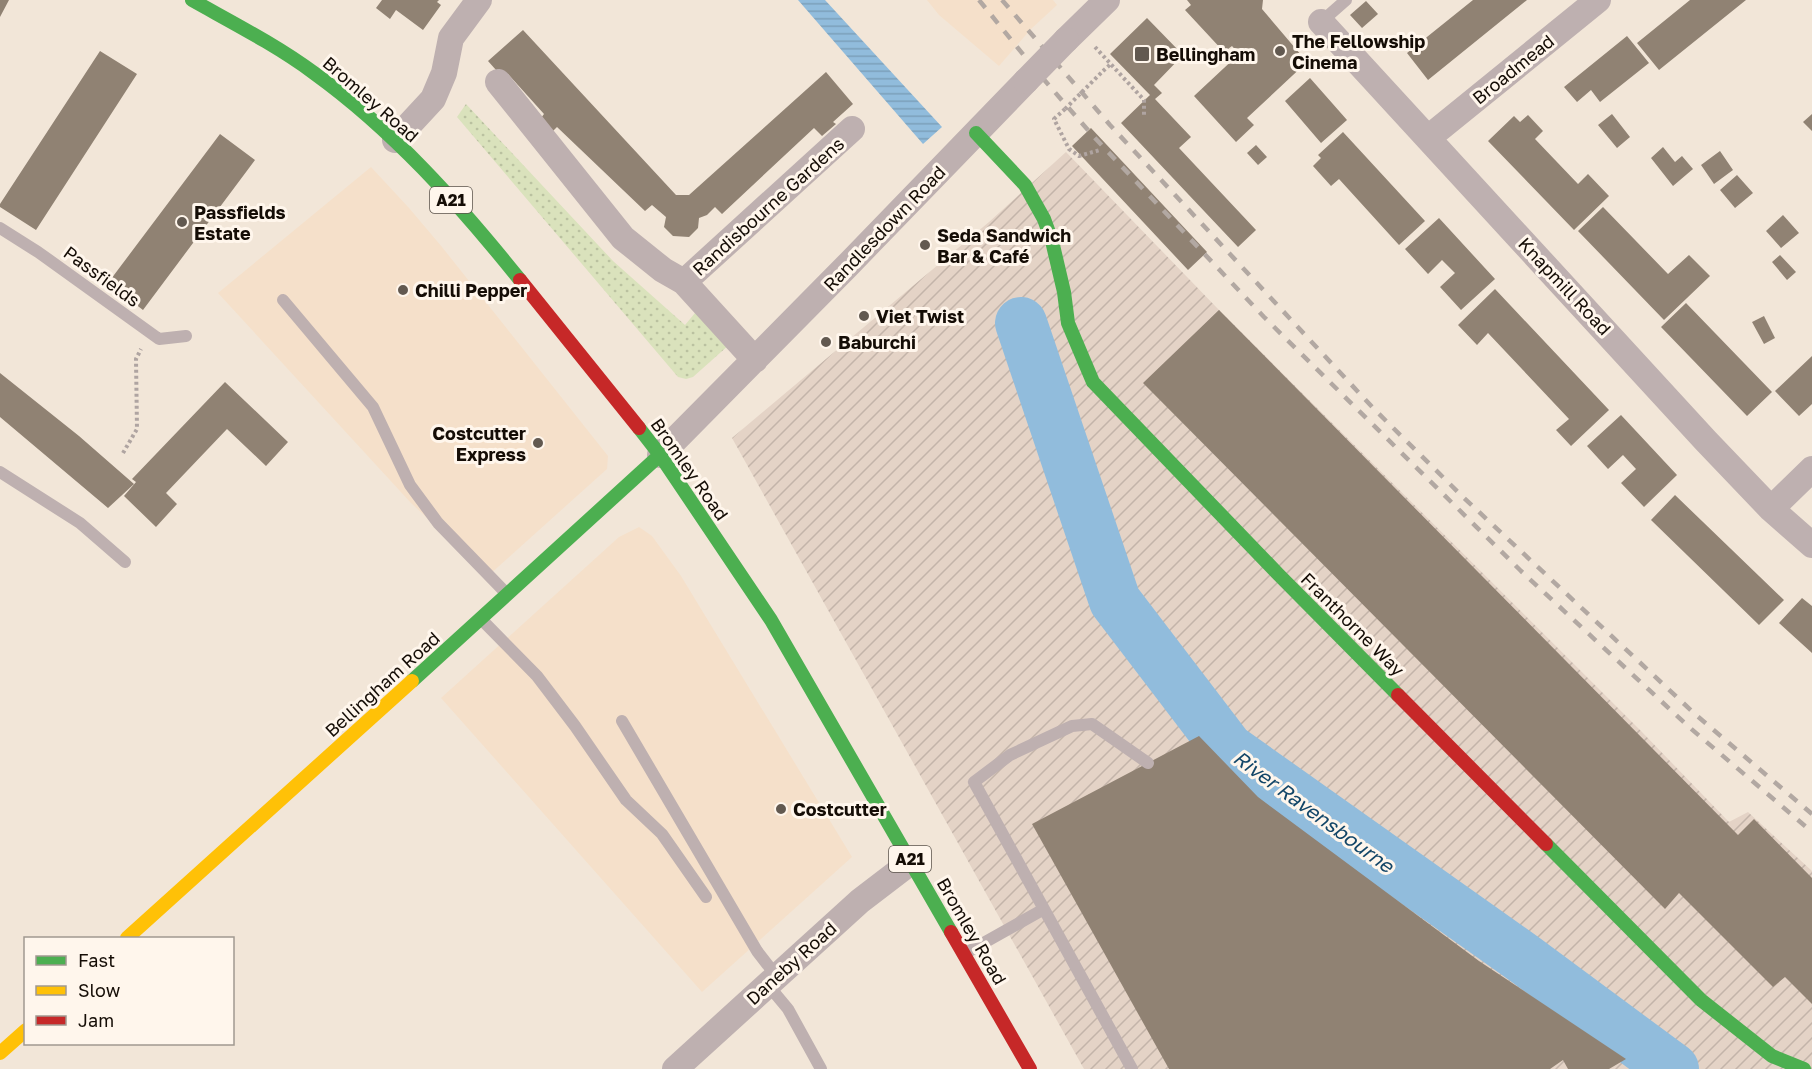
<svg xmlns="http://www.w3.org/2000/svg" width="1812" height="1069" viewBox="0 0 1812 1069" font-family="'Golos Text',sans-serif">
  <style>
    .built { fill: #f5e0ca }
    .industrial { fill: url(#industrial-furrows) }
    .grass { fill: url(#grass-dots) }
    .water { fill: url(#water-rules) }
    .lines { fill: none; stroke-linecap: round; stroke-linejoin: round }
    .river { stroke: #91bcdc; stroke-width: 52 }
    .building { fill: #908273 }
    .path { stroke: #afa4a1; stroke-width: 4; stroke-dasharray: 3 3; stroke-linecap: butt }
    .lane { stroke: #beb0b0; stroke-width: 12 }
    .street { stroke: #beb0b0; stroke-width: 26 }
    .fast { stroke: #4caf50; stroke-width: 14 }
    .slow { stroke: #ffc107; stroke-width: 14 }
    .jam { stroke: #c62828; stroke-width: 14 }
    .rail { stroke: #b2a8a2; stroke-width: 4.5; stroke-dasharray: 10 10; stroke-linecap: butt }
    .path-bridge { stroke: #afa4a1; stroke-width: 4; stroke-dasharray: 3 3; stroke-linecap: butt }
    .street-bridge { stroke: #beb0b0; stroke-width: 26 }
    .poi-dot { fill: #625950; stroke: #fff6ec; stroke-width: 2 }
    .labels { text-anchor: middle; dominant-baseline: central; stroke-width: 6; stroke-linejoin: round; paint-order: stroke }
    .shield { fill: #fff6ec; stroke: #5b534b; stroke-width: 1.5 }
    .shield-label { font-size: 16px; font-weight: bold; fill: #150d06 }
    .poi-label { font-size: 18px; font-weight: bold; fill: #150d06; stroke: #fff6ec; text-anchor: start }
    .street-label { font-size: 18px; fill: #150d06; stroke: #fff6ec }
    .water-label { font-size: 20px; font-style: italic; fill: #134668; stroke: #fff6ec }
  </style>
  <defs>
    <pattern id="industrial-furrows" width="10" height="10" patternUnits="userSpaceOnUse" patternTransform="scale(1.5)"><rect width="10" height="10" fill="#e4d3c6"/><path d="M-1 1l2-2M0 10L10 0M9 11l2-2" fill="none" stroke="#c3b4a9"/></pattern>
    <pattern id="grass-dots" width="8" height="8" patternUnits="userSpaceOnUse" patternTransform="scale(1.5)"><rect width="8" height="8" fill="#dae2bc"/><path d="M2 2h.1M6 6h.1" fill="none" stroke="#bac1a0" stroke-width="1.8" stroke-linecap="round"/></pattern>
    <pattern id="water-rules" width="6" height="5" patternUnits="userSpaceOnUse" patternTransform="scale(1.5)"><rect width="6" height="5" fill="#91bcdc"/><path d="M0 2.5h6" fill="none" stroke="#7ca0bb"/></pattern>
  </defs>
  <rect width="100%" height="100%" fill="#f2e6d8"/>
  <path class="built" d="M927 0H1053L1057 5 1031 29 999 66 939 15Z
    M371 167 409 208 442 247 608 456 607 469 489 575 411 503 218 293Z
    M639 527 652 536 681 576 852 857 702 992 441 698 619 537Z"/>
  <path class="industrial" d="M1066 152 1219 310 1641 731 1729 822 1748 812 1812 871V1069H1084L732 438 989 222Z"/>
  <path class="grass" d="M466 104 613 261 685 325 700 307 730 344 693 377 686 379 678 377 457 117Z"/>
  <path class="water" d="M798 0H825L942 127 923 144Z"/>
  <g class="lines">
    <path class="river" d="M1021 323 1115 601 1228 749 1523 958 1673 1069"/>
  </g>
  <path class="building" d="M0 0H9L0 17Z
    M382 0H439L437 2 441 5 423 30 396 10 390 19 376 8Z
    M1187 0H1263L1262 9 1307 62 1247 118 1254 125 1236 142 1194 96 1239 54 1232 46 1224 52 1185 10 1191 5Z
    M1473 0H1527L1428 80 1407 53Z
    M1690 0H1746L1659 70 1637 43Z
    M1366 1 1378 14 1362 28 1350 15Z
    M1147 18 1183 55 1154 85 1162 93 1155 99 1191 137 1179 148 1256 230 1238 247 1121 123 1150 95 1110 54Z
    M523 30 676 195H689L826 72 853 104 833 122 836 124 822 136 814 128 722 214 715 207 707 215 699 218 698 228 689 237 673 236 664 227 666 217 652 205 645 211 557 127 553 131 541 118 544 114 508 74 504 79 488 61Z
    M1627 36 1649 63 1600 102 1591 90 1577 102 1564 87Z
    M100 51 137 74 36 230 0 207V204Z
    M1310 78 1347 120 1321 143 1285 101Z
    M1612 114 1630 137 1617 148 1598 125Z
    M1812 114V131L1803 122Z
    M1528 115 1543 131 1535 139 1578 184 1588 174 1609 196 1574 230 1488 141 1514 116 1520 122Z
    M1091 128 1207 252 1188 270 1072 146Z
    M1343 132 1425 221 1399 245 1339 179 1331 186 1313 166 1321 158 1318 155Z
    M220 134 255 160 143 310 108 283Z
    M1256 145 1267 157 1258 165 1247 153Z
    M1663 147 1675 162 1682 156 1693 169 1673 186 1651 158Z
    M1720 151 1733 170 1714 184 1701 165Z
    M1737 175 1753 193 1735 208 1720 190Z
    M1603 207 1668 274 1689 255 1710 276 1664 320 1578 231Z
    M1783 215 1799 233 1781 248 1766 231Z
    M1439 218 1495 279 1461 310 1440 287 1455 273 1442 260 1428 274 1405 249Z
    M1780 255 1796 272 1787 280 1772 262Z
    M1495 289 1609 410 1571 446 1556 430 1569 419 1488 333 1477 345 1458 325Z
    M1686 303 1772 392 1747 416 1661 327Z
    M1219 310 1738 835 1754 819 1812 878V1004L1785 977 1773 987 1679 893 1665 909 1143 383Z
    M1764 316 1775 338 1764 344 1752 322Z
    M1812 356V404L1799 416 1775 391Z
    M0 373 79 436 134 484 108 508 0 417Z
    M225 382 288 442 266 466 227 429 166 493 177 504 156 527 124 496 136 482 132 479Z
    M1621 415 1677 475 1644 507 1621 483 1636 469 1623 455 1608 469 1587 446Z
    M1675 495 1784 600 1759 625 1651 520Z
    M1802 598 1812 606V653L1779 623Z
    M1199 736 1258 797 1479 961 1626 1059 1609 1069H1568L1563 1060 1550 1069H1169L1032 824Z"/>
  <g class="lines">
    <path class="path" d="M1095 47 1144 100V117
      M1103 71 1111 64
      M1065 109 1054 119 1069 149 1079 156 1100 150
      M123 453 137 429 136 359 141 349"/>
    <path class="lane" d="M1321 22 1346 0
      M0 228 38 252 159 339 186 336
      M283 300 373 407 410 485 438 523 507 594
      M0 472 80 523 125 562
      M482 620 537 676 575 726 626 800 662 834 706 897
      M622 721 757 951 777 977
      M964 954 1044 909
      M768 985 788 1009 821 1069
      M1132 1069 974 782 1010 755 1072 726 1092 724 1148 763"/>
    <path class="street" d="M1321 22 1706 441 1771 509 1812 545
      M1066 40 1107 0
      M498 82 623 238 663 270 684 282 755 360
      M1428 138 1598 0
      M395 140 433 99 444 73 451 38 479 0
      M684 282 852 129
      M660 455 847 266 1026 81
      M1771 509 1812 469
      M675 1069 860 901 911 862"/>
    <path class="fast" d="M192 0C233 23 276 45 314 73 393 130 459 204 520 280
      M976 133 1025 185 1044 219 1052 241 1064 292 1068 323 1093 382 1279 575 1398 695
      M639 428 660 455 771 620 951 932
      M412 681 660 455
      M1546 844 1701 1000 1772 1056 1804 1069"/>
    <path class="slow" d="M127 938 412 681
      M0 1053 26 1030"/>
    <path class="jam" d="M520 280 639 428
      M1398 695 1546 844
      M951 932 1030 1069"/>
    <path class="rail" d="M979 0 1039 74 1094 137 1264 317 1521 571 1689 727 1812 832
      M1002 0 1110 125 1374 409 1463 497 1696 715 1812 814"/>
    <path class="path-bridge" d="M1065 109 1103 71"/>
    <path class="street-bridge" d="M1026 81 1066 40"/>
  </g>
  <g class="poi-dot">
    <circle cx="1280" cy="51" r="6"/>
    <rect x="1134" y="46" width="16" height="16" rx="3"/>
    <circle cx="182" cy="222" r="6"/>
    <circle cx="925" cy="245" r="6"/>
    <circle cx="403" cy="290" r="6"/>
    <circle cx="864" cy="316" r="6"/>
    <circle cx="826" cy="342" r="6"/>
    <circle cx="538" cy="443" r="6"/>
    <circle cx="781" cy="809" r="6"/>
  </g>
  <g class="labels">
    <g class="shield">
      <rect x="430" y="187" width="42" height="26" rx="4.5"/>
      <rect x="889" y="846" width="42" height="26" rx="4.5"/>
    </g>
    <g class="shield-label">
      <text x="451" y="200">A21</text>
      <text x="910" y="859">A21</text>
    </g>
    <g class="poi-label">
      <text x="1292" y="41">The Fellowship<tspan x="1292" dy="21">Cinema</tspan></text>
      <text x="1156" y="54">Bellingham</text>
      <text x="194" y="212">Passfields<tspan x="194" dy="21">Estate</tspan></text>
      <text x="937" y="235">Seda Sandwich<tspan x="937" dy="21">Bar &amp; Café</tspan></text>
      <text x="415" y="290">Chilli Pepper</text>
      <text x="876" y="316">Viet Twist</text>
      <text x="838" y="342">Baburchi</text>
      <text x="526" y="433" text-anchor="end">Costcutter<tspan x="526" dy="21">Express</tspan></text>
      <text x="793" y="809">Costcutter</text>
    </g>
    <g class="street-label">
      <text transform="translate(1513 69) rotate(-39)">Broadmead</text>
      <text transform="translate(371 99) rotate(41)">Bromley Road</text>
      <text transform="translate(768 206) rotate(-42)">Randisbourne Gardens</text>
      <text transform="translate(884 228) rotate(-46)">Randlesdown Road</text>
      <text transform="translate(102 276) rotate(36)">Passfields</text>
      <text transform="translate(1565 286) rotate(47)">Knapmill Road</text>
      <text transform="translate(690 469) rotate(55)">Bromley Road</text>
      <text transform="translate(1353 624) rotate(45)">Franthorne Way</text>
      <text transform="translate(382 684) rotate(-42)">Bellingham Road</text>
      <text transform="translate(972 931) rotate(60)">Bromley Road</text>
      <text transform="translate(791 963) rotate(-42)">Daneby Road</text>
    </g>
    <g class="water-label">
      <text transform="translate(1314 811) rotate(36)">River Ravensbourne</text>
    </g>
  </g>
  <rect x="24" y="937" width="210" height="108" fill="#fff6ec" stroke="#a19990" stroke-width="1.5"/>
  <rect x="36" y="956" width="30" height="9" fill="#4caf50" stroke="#a19990" stroke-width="1.5"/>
  <text x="78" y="967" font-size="18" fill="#150d06">Fast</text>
  <rect x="36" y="986" width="30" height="9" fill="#ffc107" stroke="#a19990" stroke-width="1.5"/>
  <text x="78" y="997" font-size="18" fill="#150d06">Slow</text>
  <rect x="36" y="1016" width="30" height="9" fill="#c62828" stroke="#a19990" stroke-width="1.5"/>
  <text x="78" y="1027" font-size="18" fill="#150d06">Jam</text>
</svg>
